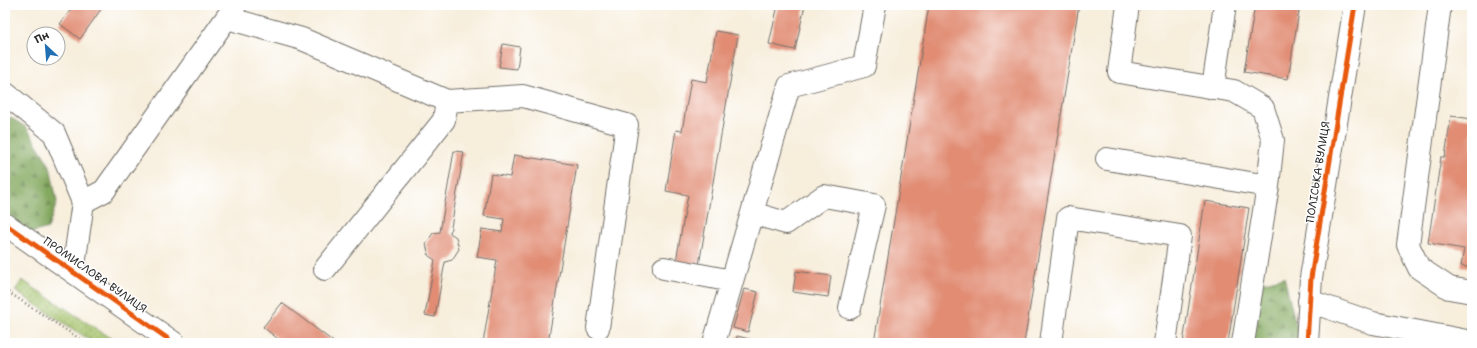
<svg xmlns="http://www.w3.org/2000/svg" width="1477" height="348" viewBox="0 0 1477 348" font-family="'Shantell Sans',sans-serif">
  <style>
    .grass { fill: url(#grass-dots); stroke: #68764a }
    .forest { fill: url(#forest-firs); stroke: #576a44 }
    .building { fill: #e18c73 }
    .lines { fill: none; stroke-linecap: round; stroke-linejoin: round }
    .minor-casing { stroke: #726f69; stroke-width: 24 }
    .path { stroke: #726f69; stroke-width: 2.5; stroke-dasharray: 1 3; stroke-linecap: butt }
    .minor { stroke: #fff; stroke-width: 22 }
    .cycleway-casing { stroke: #fff; stroke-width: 8 }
    .cycleway { stroke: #e8590c; stroke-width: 5 }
    .labels { text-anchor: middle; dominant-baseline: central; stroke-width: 3; stroke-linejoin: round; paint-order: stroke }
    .street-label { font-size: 11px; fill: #2b2b2b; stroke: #fff }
  </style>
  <defs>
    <pattern id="grass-dots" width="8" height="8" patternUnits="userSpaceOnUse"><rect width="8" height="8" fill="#a4c26a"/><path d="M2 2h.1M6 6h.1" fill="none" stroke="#869e57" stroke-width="1.8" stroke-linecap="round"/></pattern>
    <pattern id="forest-firs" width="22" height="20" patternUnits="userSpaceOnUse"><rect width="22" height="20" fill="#83a85e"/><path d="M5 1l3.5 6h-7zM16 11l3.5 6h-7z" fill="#6b894e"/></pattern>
  </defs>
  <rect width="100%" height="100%" fill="#fff"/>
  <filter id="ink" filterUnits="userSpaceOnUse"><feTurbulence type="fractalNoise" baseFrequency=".025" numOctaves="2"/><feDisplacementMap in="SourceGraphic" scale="8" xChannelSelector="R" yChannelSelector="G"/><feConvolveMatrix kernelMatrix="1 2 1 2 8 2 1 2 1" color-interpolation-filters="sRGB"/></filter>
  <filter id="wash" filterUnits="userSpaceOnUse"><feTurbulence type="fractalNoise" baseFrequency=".012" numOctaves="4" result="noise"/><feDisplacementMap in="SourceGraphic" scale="16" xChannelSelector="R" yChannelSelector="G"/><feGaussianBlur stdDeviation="0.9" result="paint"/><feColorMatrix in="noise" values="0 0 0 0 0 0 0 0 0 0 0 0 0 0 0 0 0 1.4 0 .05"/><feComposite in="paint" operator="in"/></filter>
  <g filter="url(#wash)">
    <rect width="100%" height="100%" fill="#f7eedc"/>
    <path class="grass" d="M22 280 118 343H94L15 291Z"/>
    <path class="forest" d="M5 114 27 128 50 166 57 202 48 228 17 237 5 227Z
      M1284 277 1299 337 1297 343H1246L1254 285Z"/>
    <g id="blocks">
      <path class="building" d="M74 5H104L80 39 60 24Z
        M778 5H805L795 50 769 44Z
        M929 5H1079L1024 343H874Z
        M1255 5H1300L1288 79 1244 72Z
        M716 31 738 35 699 265 676 261 688 195 666 191 676 130 682 131 691 79 707 82Z
        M503 44 520 47 517 69 499 67Z
        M1451 116 1472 119V268L1461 266 1464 249 1428 243 1441 157H1445Z
        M454 151 464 152 450 233 456 237 459 249 452 260 445 262 435 317 425 315 435 260 429 256 426 244 433 233 440 232Z
        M514 155 577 165 548 343H483L497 260 477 257 482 229 502 232 504 219 484 216 491 174 510 177Z
        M1205 201 1249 208 1228 343H1183Z
        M796 271 831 276 828 297 793 292Z
        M744 289 758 292 748 332 733 328Z
        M282 303 335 343H283L263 327Z
        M737 336 762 342V343H735Z"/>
    </g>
  </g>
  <g filter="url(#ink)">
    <use href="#blocks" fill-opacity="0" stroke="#726f69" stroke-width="1"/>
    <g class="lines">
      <defs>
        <path id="minor" d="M1128 5 1119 72 1234 91 1263 108 1273 140 1268 186 1243 343
          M1440 5 1408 245 1419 268 1449 288 1472 292
          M227 18 302 39 447 101 444 120 325 269
          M1213 88 1225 5
          M5 93 54 133 83 202 73 272
          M447 101 523 96 627 125 598 328
          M1107 159 1268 186
          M83 202 104 191 235 6
          M752 213 786 223 824 196 874 205 850 308
          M5 224 174 343
          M664 268 732 281
          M1309 301 1373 323 1472 342
          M714 343 789 86 864 66 875 5
          M1051 343 1068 218 1180 236 1165 343
          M1307 343 1311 278 1355 5"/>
      </defs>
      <use href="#minor" class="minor-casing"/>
      <path class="path" d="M5 290 86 343"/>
      <use href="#minor" class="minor"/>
      <defs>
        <path id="cycleway" d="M5 224 174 343
          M1307 343 1311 278 1355 5"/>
      </defs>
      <use href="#cycleway" class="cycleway-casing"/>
      <use href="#cycleway" class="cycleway"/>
    </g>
  </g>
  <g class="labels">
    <g class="street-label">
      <text transform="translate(1318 172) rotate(-81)">ПОЛІСЬКА ВУЛИЦЯ</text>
      <text transform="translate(95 275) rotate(35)">ПРОМИСЛОВА ВУЛИЦЯ</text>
    </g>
  </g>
  <rect width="1477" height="348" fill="none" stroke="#fff" stroke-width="20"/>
  <g transform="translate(46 46) rotate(334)"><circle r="19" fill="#ffffff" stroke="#aaaaaa"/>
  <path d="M0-3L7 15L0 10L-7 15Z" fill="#1f6fb2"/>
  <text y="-6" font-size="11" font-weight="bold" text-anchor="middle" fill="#2b2b2b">Пн</text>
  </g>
</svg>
